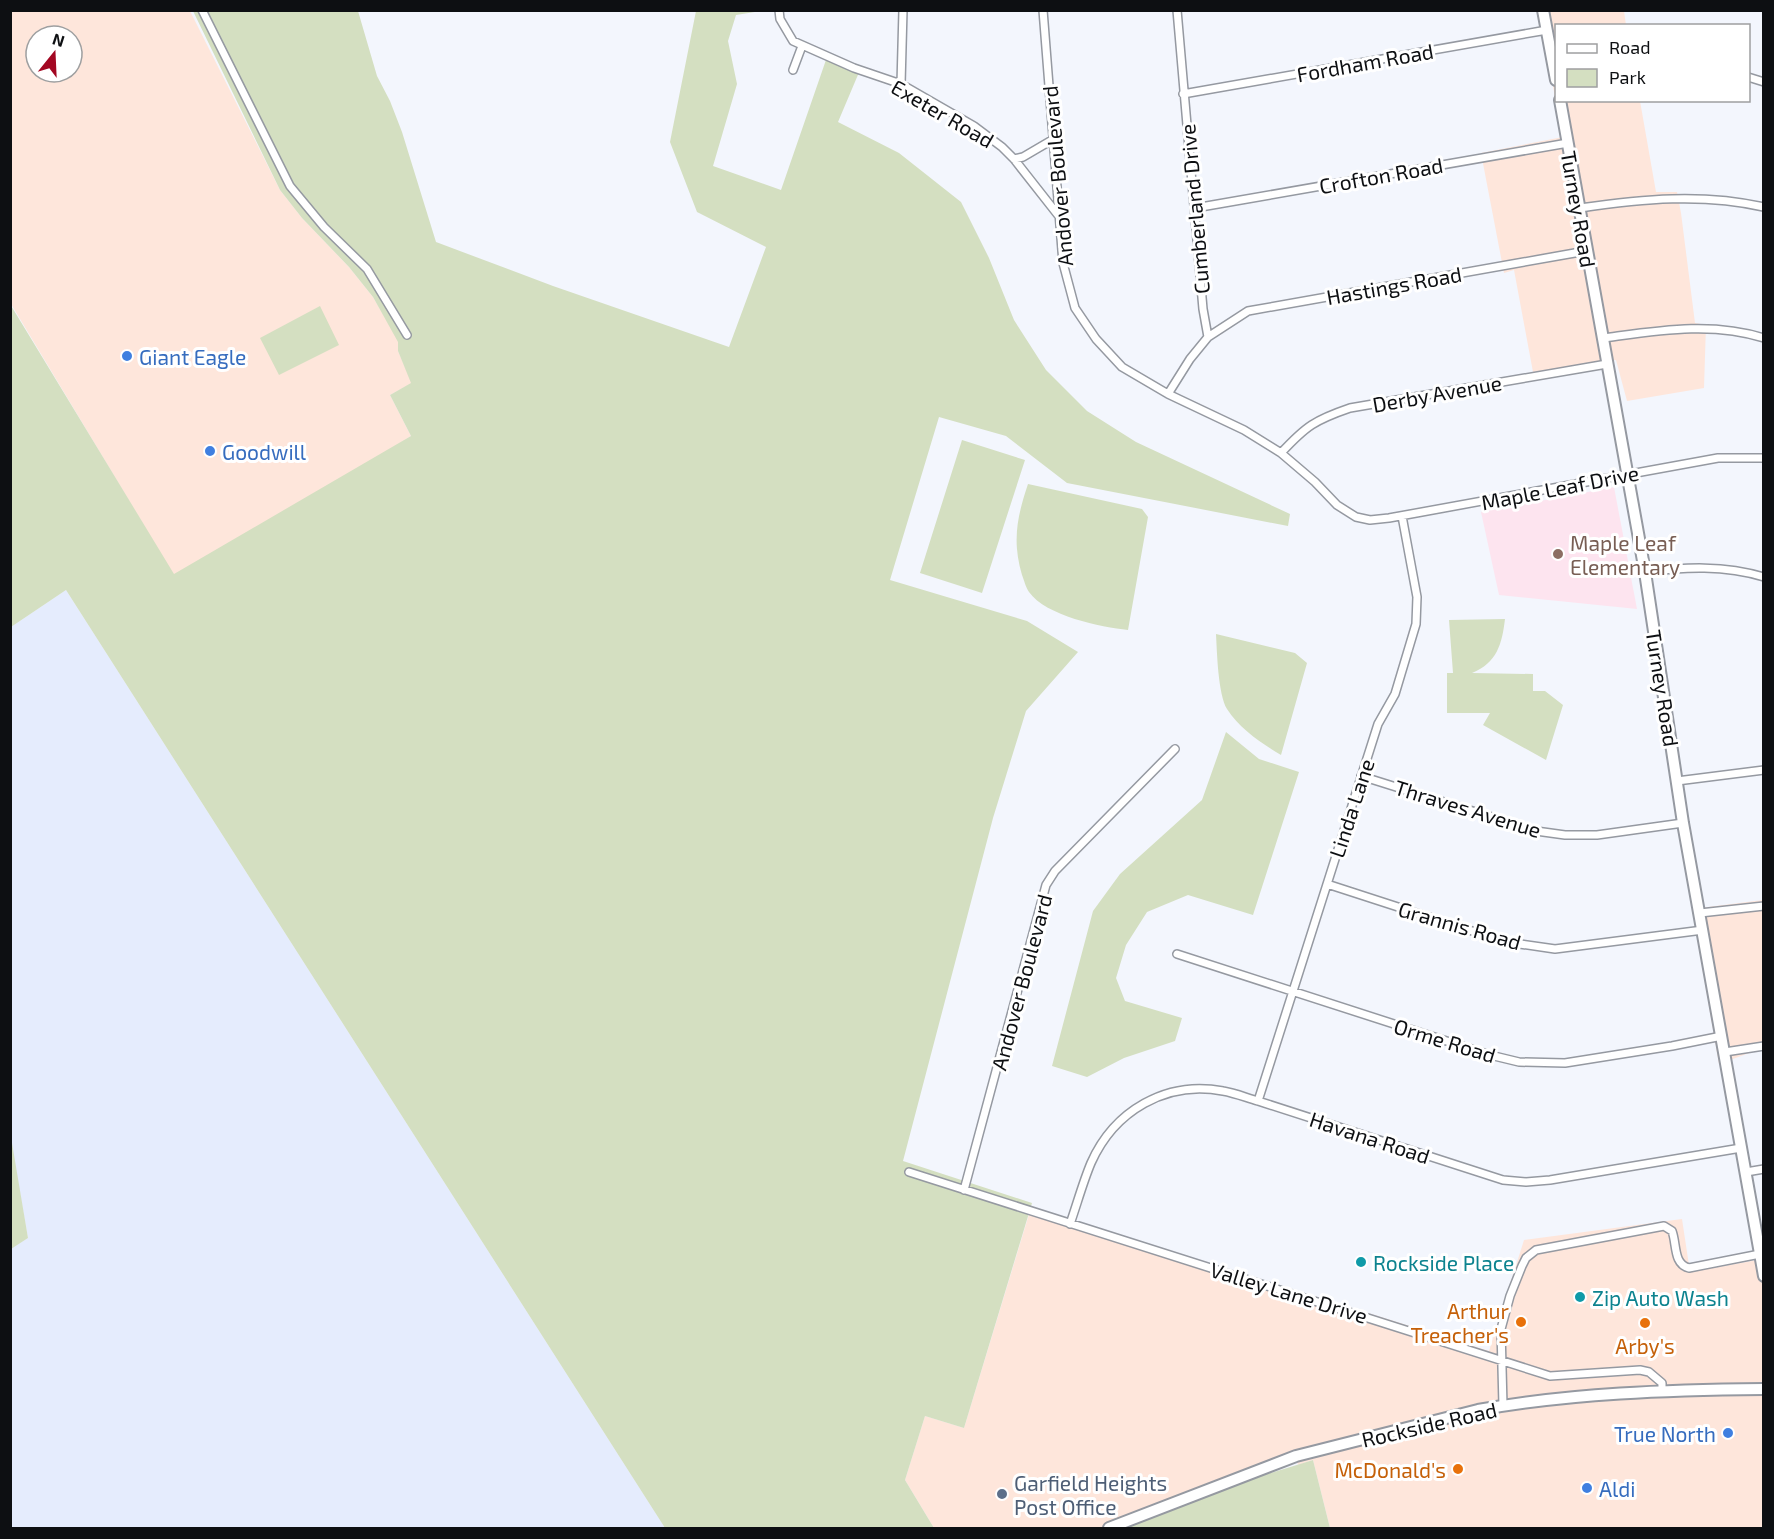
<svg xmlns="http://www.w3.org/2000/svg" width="1774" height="1539" viewBox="0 0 1774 1539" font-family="'Exo 2',sans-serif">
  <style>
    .commercial { fill: #fee6db; fill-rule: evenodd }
    .built { fill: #e5ecfd }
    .education { fill: #fde4ef }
    .green { fill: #d4dfc1 }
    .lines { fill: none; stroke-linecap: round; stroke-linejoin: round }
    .street-casing { stroke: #9599a1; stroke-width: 10 }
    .secondary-casing { stroke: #9599a1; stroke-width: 14 }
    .primary-casing { stroke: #9599a1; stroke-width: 14 }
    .street { stroke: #fff; stroke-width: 7 }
    .secondary { stroke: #fff; stroke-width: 10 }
    .primary { stroke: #fff; stroke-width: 10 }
    .shop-dot { fill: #3f7fe0; stroke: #fff; stroke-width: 2 }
    .education-dot { fill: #8d6e63; stroke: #fff; stroke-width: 2 }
    .culture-dot { fill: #0f9aa8; stroke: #fff; stroke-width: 2 }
    .food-dot { fill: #e8710a; stroke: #fff; stroke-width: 2 }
    .service-dot { fill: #5c6f8a; stroke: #fff; stroke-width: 2 }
    .labels { text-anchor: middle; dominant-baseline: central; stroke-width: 6; stroke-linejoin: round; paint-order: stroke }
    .street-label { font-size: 21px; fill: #0d0f12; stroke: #fff }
    .shop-label { font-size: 21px; fill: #366cbe; stroke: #fff; text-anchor: start }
    .education-label { font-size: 21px; fill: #785e54; stroke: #fff; text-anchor: start }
    .culture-label { font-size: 21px; fill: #0d838f; stroke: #fff; text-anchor: start }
    .food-label { font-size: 21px; fill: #c56008; stroke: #fff; text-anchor: end }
    .service-label { font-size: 21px; fill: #4e5e75; stroke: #fff; text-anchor: start }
  </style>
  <rect width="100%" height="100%" fill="#f3f6fd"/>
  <path class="commercial" d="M10 11H190L280 190 302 218 349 267 373 297 399 342 398 351 412 383 390 395 411 436 187 579 173 574 11 304ZM36 36H72V72H36Z
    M1538 11H1624L1626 25 1556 26V100L1640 101 1656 192H1677L1681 213 1695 323 1706 325 1704 388 1627 401 1616 360 1533 372 1514 270 1504 273 1481 153 1563 137Z
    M1763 900V1048L1719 1064 1692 909Z
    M1030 1211 1309 1301 1311 1295 1489 1351 1524 1240 1682 1219 1690 1272 1763 1259V1528H1330L1313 1460 1298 1465 1295 1456 1109 1528H934L905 1480 925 1416 964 1428Z"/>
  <path class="built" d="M66 590 665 1528H11L10 1249 28 1238 10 1137 11 627Z"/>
  <path class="education" d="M1614 487 1637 609 1499 595 1481 512Z"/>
  <path class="green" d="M193 11H358L377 76 390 101 402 132 436 242 553 286 729 347 766 247 697 212 670 142 696 11H761L736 15 728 41 737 84 713 166 781 190 827 57 860 70 838 122 899 153 961 202 989 258 1014 320 1046 370 1087 411 1136 442 1290 514 1288 526 1067 483 1006 436 939 417 890 580 1027 621 1078 652 1026 711 993 818 903 1161 1032 1203 964 1428 925 1416 905 1480 934 1528H665L66 590 11 627 10 304 174 574 411 436 390 395 411 383 398 351V342L373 297 349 267 302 218 280 190Z
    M320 306 339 345 279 375 260 338Z
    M962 440 1025 460 982 593 920 573Z
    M1028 484 1142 509 1148 517 1128 630C1101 627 1046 616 1029 592 1026 588 1024 580 1022 575 1012 541 1017 517 1028 484Z
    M1505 619C1502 644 1497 663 1472 673L1533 674V691H1545L1563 705 1546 760 1483 725 1490 713H1447V673H1453L1449 620Z
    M1216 634 1295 653 1307 663 1281 755C1261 743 1240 729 1227 709 1218 694 1217 652 1216 634Z
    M1226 732 1259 759 1299 772 1253 915 1188 895 1147 912 1126 945 1116 978 1125 1001 1182 1018 1175 1041 1124 1058 1087 1077 1052 1066 1093 911 1120 874 1202 800Z
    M11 1137 28 1238 11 1249H10Z
    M1313 1460 1330 1528H1109L1182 1500Z"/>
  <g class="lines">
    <defs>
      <path id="street" d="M202 10 290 186 324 227 367 269 407 335
        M779 10 780 19 793 41 854 68 901 84 974 126 1002 147 1014 159 1058 215
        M1043 10 1063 263 1075 308 1096 339 1122 367 1168 394 1244 430 1281 453 1315 482 1337 505 1356 517 1370 520 1389 518 1718 458H1764
        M1177 10 1203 309 1208 337
        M793 70 802 46
        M1748 77 1764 82
        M901 84 903 10
        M1183 94 1547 30
        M1014 159 1023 157 1052 140
        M1195 208 1568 143
        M1580 208C1642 199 1702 193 1764 207
        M1603 338C1656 331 1711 321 1764 338
        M1168 394 1190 359 1208 337 1248 311 1586 251
        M1281 453C1306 426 1315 420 1350 408L1607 364
        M1645 572C1685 567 1724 565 1764 577
        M1361 776 1536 831 1565 835H1597L1683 823
        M1677 781 1764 770
        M1327 884 1506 942 1555 949 1703 930
        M1700 913 1764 906
        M1177 954 1490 1055 1519 1062 1565 1063 1672 1046 1722 1036
        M1725 1052 1764 1046
        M1258 1101 1378 724 1395 694 1416 624 1417 597 1402 516
        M909 1172 1550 1376 1640 1370 1649 1372 1662 1383V1391
        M1746 1172 1764 1169
        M964 1190 1046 885 1055 871 1175 749
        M1070 1224C1077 1204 1083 1182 1091 1163 1114 1111 1166 1080 1223 1091 1235 1093 1247 1098 1258 1101L1503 1180 1526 1182 1550 1180 1741 1148
        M1503 1406 1501 1329 1510 1296 1522 1266 1526 1258 1536 1250 1664 1226 1672 1231C1677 1244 1673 1264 1689 1268L1760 1254"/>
      <path id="secondary" d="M1543 10 1556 80
        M1560 100 1645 572 1683 823 1764 1276"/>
      <path id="primary" d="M1109 1528 1296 1456 1478 1410C1572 1393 1668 1390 1764 1389"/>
    </defs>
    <use href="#street" class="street-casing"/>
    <use href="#secondary" class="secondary-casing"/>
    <use href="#primary" class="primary-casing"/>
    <use href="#street" class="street"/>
    <use href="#secondary" class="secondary"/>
    <use href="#primary" class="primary"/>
  </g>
  <g class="shop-dot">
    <circle cx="127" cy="356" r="6"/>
    <circle cx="210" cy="451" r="6"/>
    <circle cx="1728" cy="1433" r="6"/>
    <circle cx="1587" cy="1488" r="6"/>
  </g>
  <circle class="education-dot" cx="1558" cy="554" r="6"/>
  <g class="culture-dot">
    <circle cx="1361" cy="1262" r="6"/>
    <circle cx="1580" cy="1297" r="6"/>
  </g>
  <g class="food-dot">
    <circle cx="1521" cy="1322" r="6"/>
    <circle cx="1645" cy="1323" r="6"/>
    <circle cx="1458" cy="1469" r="6"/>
  </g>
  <circle class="service-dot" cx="1002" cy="1494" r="6"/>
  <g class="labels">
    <g class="street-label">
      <text transform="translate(1365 62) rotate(-10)">Fordham Road</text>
      <text transform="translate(943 113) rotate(30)">Exeter Road</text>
      <text transform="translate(1381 175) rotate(-10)">Crofton Road</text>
      <text transform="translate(1057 176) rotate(-95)">Andover Boulevard</text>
      <text transform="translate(1194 209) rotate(-95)">Cumberland Drive</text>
      <text transform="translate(1579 209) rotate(80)">Turney Road</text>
      <text transform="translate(1394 285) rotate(-10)">Hastings Road</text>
      <text transform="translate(1437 393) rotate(-10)">Derby Avenue</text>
      <text transform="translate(1560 487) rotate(-11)">Maple Leaf Drive</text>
      <text transform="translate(1663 688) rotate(81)">Turney Road</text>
      <text transform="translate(1351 808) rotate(-72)">Linda Lane</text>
      <text transform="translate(1468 808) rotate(17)">Thraves Avenue</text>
      <text transform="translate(1460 925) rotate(16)">Grannis Road</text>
      <text transform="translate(1021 982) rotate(-75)">Andover Boulevard</text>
      <text transform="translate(1445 1040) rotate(17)">Orme Road</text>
      <text transform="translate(1370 1137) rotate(18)">Havana Road</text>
      <text transform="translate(1289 1292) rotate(17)">Valley Lane Drive</text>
      <text transform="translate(1429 1424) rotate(-13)">Rockside Road</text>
    </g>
    <g class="shop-label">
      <text x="139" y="356">Giant Eagle</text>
      <text x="222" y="451">Goodwill</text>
      <text x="1716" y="1433" text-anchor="end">True North</text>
      <text x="1599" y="1488">Aldi</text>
    </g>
    <g class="education-label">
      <text x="1570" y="542">Maple Leaf<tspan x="1570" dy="24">Elementary</tspan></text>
    </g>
    <g class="culture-label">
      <text x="1373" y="1262">Rockside Place</text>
      <text x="1592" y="1297">Zip Auto Wash</text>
    </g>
    <g class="food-label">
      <text x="1509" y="1310">Arthur<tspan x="1509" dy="24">Treacher's</tspan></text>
      <text x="1645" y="1345" text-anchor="middle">Arby's</text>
      <text x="1446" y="1469">McDonald's</text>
    </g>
    <g class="service-label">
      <text x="1014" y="1482">Garfield Heights<tspan x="1014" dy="24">Post Office</tspan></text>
    </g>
  </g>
  <rect width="1774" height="1539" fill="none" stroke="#0d0f12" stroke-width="24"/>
  <rect x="1555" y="24" width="195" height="78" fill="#ffffff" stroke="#9e9fa0" stroke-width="1.5"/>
  <rect x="1567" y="44" width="30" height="9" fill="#ffffff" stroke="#9e9fa0" stroke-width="1.5"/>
  <text x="1609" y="54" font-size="18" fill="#0d0f12">Road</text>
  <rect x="1567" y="69" width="30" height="18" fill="#d4dfc1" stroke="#9e9fa0" stroke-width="1.5"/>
  <text x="1609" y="84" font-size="18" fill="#0d0f12">Park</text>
  <g transform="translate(54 54) rotate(18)"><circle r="28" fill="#ffffff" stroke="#9e9fa0" stroke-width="1.5"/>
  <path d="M0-4.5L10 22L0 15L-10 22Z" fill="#a30722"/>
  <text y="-9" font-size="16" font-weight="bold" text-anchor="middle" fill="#0d0f12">N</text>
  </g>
</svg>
